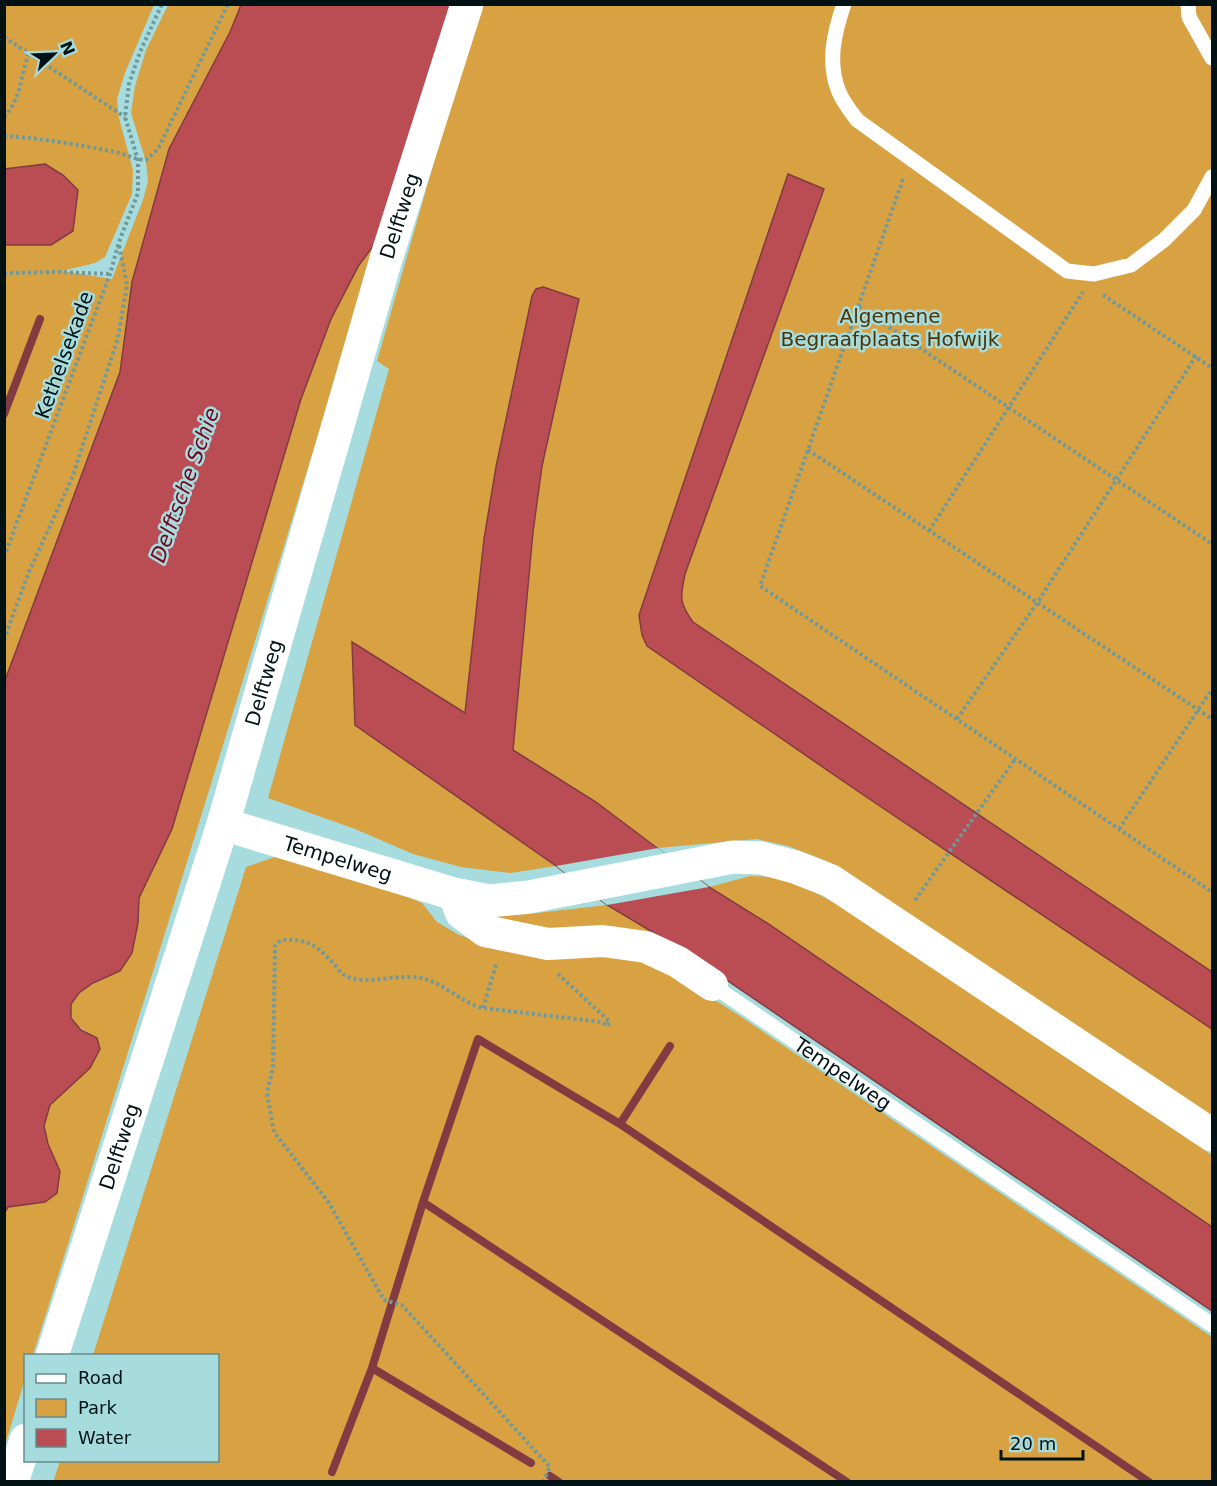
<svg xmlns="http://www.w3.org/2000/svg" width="1217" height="1486" viewBox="0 0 1217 1486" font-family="'DejaVu Sans',sans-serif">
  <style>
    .green { fill: #d8a243 }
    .water { fill: #ba4c54; stroke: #823b40; stroke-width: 1.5 }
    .pier { fill: #a7dcde }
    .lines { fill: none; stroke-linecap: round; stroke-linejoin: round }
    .stream { stroke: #823b40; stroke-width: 8 }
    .path { stroke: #70999b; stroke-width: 4; stroke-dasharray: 3 3; stroke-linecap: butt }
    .service { stroke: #fff; stroke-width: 15 }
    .minor { stroke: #fff; stroke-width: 32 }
    .tertiary { stroke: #fff; stroke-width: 33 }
    .labels { text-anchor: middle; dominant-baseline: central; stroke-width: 5; stroke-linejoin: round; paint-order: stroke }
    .street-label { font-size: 20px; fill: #001213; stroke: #a7dcde }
    .park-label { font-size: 20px; fill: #4d3404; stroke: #a7dcde }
    .water-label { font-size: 21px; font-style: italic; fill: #73051e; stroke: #a7dcde }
  </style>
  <rect width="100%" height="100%" fill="#a7dcde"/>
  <path class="green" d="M5 5H154L125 73 117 99 119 118 133 170 132 194 105 257 95 263 62 271 112 279 143 200 148 181 146 162 131 113 135 86 146 50 168 5H241L230 32 169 149 132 282 120 372 5 683V244L7 245H51L73 231 78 190 5 169Z
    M479 5H1212V972L693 622 683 609 680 597 642 635 647 646 859 792 1212 1029V1116L829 862 788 846 756 839 658 848 596 802 513 750 533 532 541 476 500 448 484 539 465 713 355 725 556 866 511 873 461 867 413 854 355 829 268 798 389 369 377 361Z
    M377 241C264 613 150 985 33 1355L26 1356 25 1379 5 1445V1212L7 1207 22 1205 60 1171 48 1144 44 1126 50 1105 90 1068 97 1038C41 1009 85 986 120 971L138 923 139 898 172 829 301 399 331 319 359 265Z
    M275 857 312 865 379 884 422 903 437 922 459 935 502 950H617L677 976 740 1016 1212 1337V1481L53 1482 60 1461 218 1460V1356L93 1355 246 867Z
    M750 876 774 877 809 889 838 905 1212 1155V1227L767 923 709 887Z
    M607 905 684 951 543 931 485 917 528 914Z"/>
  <path class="water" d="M241 5H450L377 241 359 265 331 319 301 399 172 829 139 898 138 923 132 953 120 971 93 983 79 993 71 1004V1018L81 1030 97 1038 100 1049 90 1068 50 1105 44 1126 48 1144 60 1171 57 1193 45 1202 8 1207 5 1212 4 683 120 372 132 282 169 149 230 32Z
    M45 164 63 175 78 190 73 231 51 245H7L4 244 5 169Z
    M788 174 824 189 685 574C680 597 679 603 693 622L1212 972V1029L859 792 647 646 642 635 639 615Z
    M543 287 579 299 542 466 533 532 513 750 596 802 709 887 767 923 1212 1227V1311L684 951 607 905 556 866 355 725 352 642 465 713 484 539 496 467 532 296 536 289Z"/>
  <path class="pier" d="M658 848 709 887 607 905 556 866Z"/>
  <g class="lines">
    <path class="stream" d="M4 414 40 319
      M620 1124 670 1046
      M423 1202 478 1039 620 1124 1149 1482
      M372 1368 531 1463
      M332 1472 372 1368 423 1202 847 1482
      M550 1476 559 1482"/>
    <path class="path" d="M4 37 125 117
      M4 117C22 97 20 77 29 53
      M4 136C42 138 79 145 115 152 127 154 135 160 146 160L158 149 228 4
      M903 179 760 586 1212 892
      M4 273 60 272 110 274
      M1103 295 1212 368
      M859 307 1212 544
      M808 450 1212 719
      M929 531 1083 292
      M4 557 110 274 119 242 138 193V160L125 117 129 84 140 52 162 4
      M4 640 28 574 72 478 118 338 127 285 119 245
      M957 719 1037 603 1196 356
      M1119 829 1212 689
      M915 900 1016 758
      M483 1008 497 962
      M543 1482 550 1467 402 1305 384 1300 329 1203 274 1132 267 1093 273 1067 275 946 281 940C308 939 315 944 333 963 337 967 341 974 346 976 365 986 399 973 421 978 444 983 460 1002 483 1008L602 1022 607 1026 610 1022 557 973"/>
    <g class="service">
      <path d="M844 4C834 33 827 63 839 92 843 102 851 112 857 120L1067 271 1094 274 1131 265 1164 240 1194 210 1212 177"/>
      <path d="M1188 4 1189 17 1212 58"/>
      <path id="s1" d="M712 985 1212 1325"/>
    </g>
    <path class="minor" d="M454 894 461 913 485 931 548 944 603 941 646 947 678 962 712 985"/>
    <g class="tertiary">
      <path id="s2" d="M223 824 454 894 489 901 529 897 733 857 761 858 795 867 831 881 1212 1135"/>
      <path id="s3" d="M52 1356 223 824 386 259 467 4"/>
      <path d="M12 1482 26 1440"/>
    </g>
  </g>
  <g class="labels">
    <g class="street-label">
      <text stroke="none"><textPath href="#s3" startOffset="1192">Delftweg</textPath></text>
      <text transform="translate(64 355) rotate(-70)">Kethelsekade</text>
      <text stroke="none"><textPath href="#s3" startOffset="706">Delftweg</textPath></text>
      <text stroke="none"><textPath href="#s2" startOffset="120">Tempelweg</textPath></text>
      <text stroke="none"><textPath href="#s1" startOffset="158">Tempelweg</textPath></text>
      <text stroke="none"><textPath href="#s3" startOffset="220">Delftweg</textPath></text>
    </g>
    <g class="park-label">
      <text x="890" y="316">Algemene<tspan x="890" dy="23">Begraafplaats Hofwijk</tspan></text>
    </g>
    <g class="water-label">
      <text transform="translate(185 485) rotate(-70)">Delftsche Schie</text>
    </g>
  </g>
  <rect width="1217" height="1486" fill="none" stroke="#001213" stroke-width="12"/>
  <rect x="24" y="1354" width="195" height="108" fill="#a7dcde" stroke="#648b8d" stroke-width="1.5"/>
  <rect x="36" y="1374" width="30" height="9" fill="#ffffff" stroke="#648b8d" stroke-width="1.5"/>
  <text x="78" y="1384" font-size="18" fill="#001213">Road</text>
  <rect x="36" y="1399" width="30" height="18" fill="#d8a243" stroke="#648b8d" stroke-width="1.5"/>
  <text x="78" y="1414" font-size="18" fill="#001213">Park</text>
  <rect x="36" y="1429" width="30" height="18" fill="#ba4c54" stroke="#648b8d" stroke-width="1.5"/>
  <text x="78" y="1444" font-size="18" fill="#001213">Water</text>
  <g transform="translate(54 54) rotate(67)" stroke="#a7dcde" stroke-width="4.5" paint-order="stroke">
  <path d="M0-4.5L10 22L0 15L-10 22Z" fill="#001213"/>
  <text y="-9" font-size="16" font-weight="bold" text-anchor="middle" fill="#001213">N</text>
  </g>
  <path d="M1001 1450v9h82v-9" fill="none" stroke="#001213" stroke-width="3"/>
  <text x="1010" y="1450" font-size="18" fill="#001213" stroke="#a7dcde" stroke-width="4.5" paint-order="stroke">20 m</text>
</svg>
